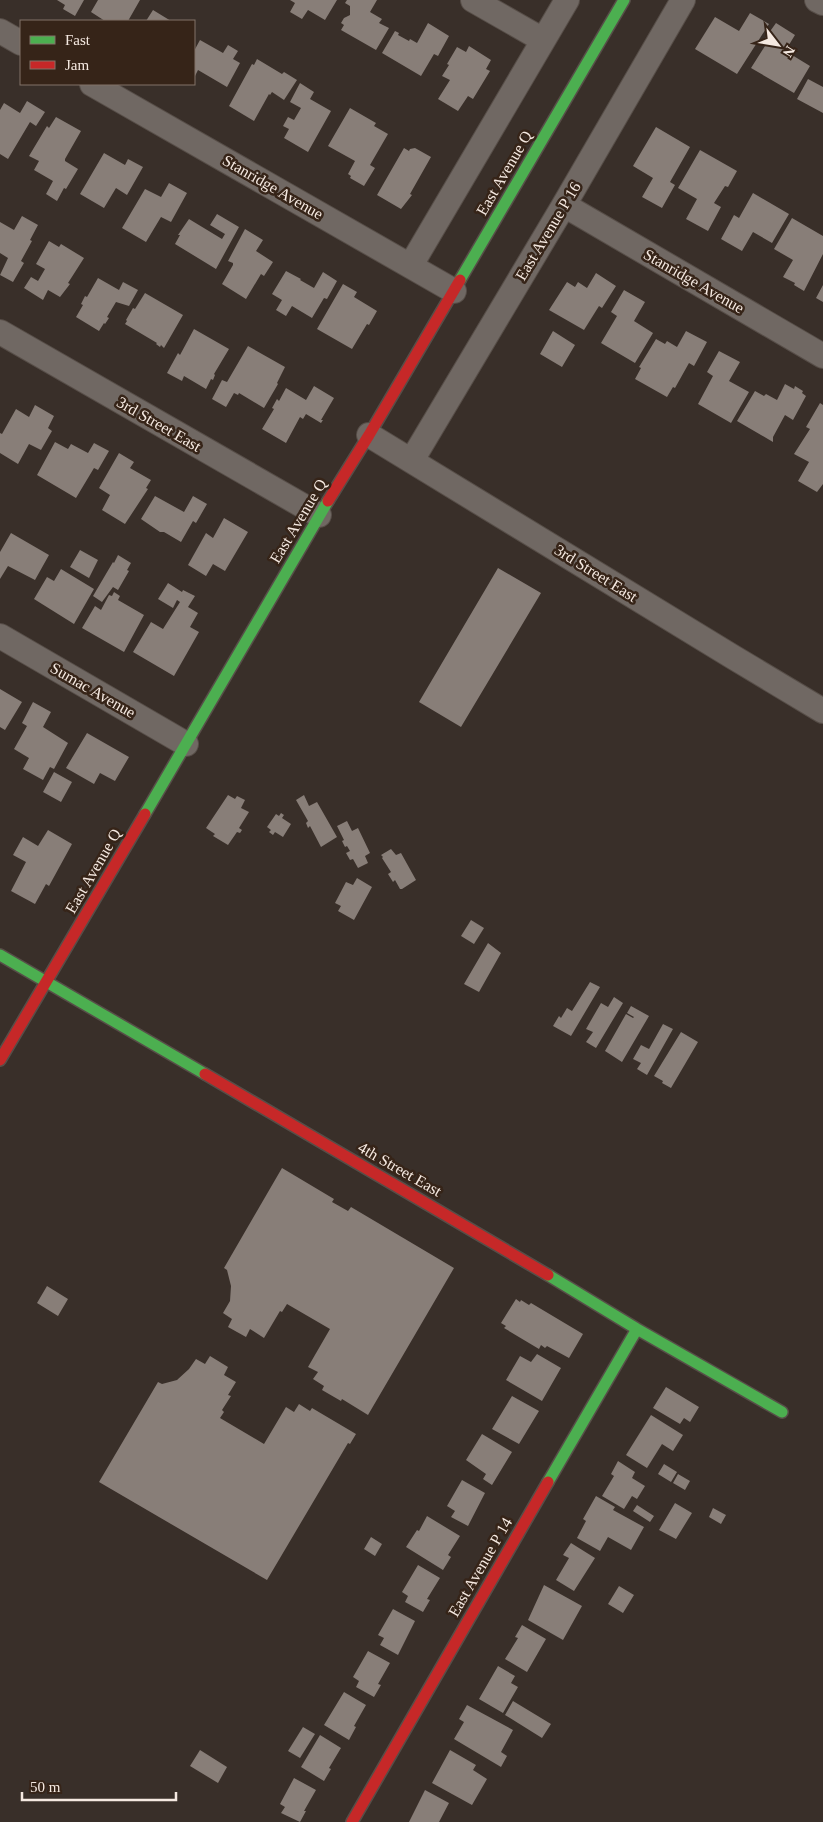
<svg xmlns="http://www.w3.org/2000/svg" width="823" height="1822" viewBox="0 0 823 1822" font-family="Georgia,serif">
  <style>
    .building { fill: #887e78 }
    .lines { fill: none; stroke-linecap: round; stroke-linejoin: round }
    .street-casing { stroke: #574e48; stroke-width: 26 }
    .fast-casing { stroke: #574e48; stroke-width: 14 }
    .jam-casing { stroke: #574e48; stroke-width: 14 }
    .street { stroke: #706863; stroke-width: 24 }
    .fast { stroke: #4caf50; stroke-width: 11 }
    .jam { stroke: #c62828; stroke-width: 11 }
    .labels { text-anchor: middle; dominant-baseline: central; stroke-width: 5; stroke-linejoin: round; paint-order: stroke }
    .street-label { font-size: 16px; fill: #f5e9e1; stroke: #362418 }
  </style>
  <rect width="100%" height="100%" fill="#392f29"/>
  <path class="building" d="M57 0H84L75 16 63 9 65 5Z
    M98 0H140L128 21H105L91 12Z
    M290 0H337L325 20 308 10 302 19 290 12 295 3Z
    M347 0H377L370 12 382 19 379 23 389 28 376 50 341 30 344 25 341 23 344 18 350 15V6L345 3Z
    M153 10 171 21H146Z
    M750 13 769 24 737 74 695 49 715 17 739 31Z
    M428 23 449 36 438 56 434 54 421 76 382 53 395 31 399 33 398 35 409 41 410 39 417 43Z
    M776 23 795 35 784 53 791 57 792 55 810 66 794 93 751 68 765 46 761 44Z
    M200 40 223 53 228 45 238 51 233 59 240 63 227 87 198 70 194 78V51Z
    M469 46 491 60 486 69 490 71 473 99 468 96 458 111 438 99 450 80 442 76 449 65 447 64 457 47 466 52Z
    M257 59 282 74 284 72 297 80 284 100 272 92 270 95 269 94 254 121 229 106 252 64 254 65Z
    M808 79 823 87V113L797 99Z
    M300 83 314 92 310 99 331 111 308 152 284 138 289 129 283 126 288 117 294 120 301 108 290 102Z
    M27 101 45 112 36 126 30 122 8 159 0 154V110L4 103 20 113Z
    M350 108 376 123 374 126 388 134 370 165 375 168 364 186 350 178 351 176 348 174 355 161 328 146Z
    M56 117 81 131 65 159V161L78 169 66 189 64 188 57 201 46 194 53 181 34 170 39 161 29 156 47 126 49 128Z
    M656 127 690 147 670 182 675 185 662 208 642 197 653 178 633 166Z
    M404 148 409 151 410 149 415 148 431 157 410 194 412 195 401 209 377 195Z
    M700 150 737 171 728 187 725 186 714 203 721 207 708 231 686 219 697 199 678 188Z
    M104 153 125 165 128 159 143 167 127 195 116 188 104 208 80 194Z
    M169 183 187 193 171 222 161 217 146 242 122 228 145 189 161 197Z
    M753 193 789 214 772 243 753 232 742 251 721 239 734 215 739 218Z
    M217 214 239 227 216 269 175 244 180 235H178L189 219 222 239 225 234 210 225Z
    M22 216 38 225 30 240 32 241 21 261 24 263 13 282 0 275 8 258 0 253V222L14 230Z
    M792 218 823 236V254L804 291 794 285 795 283 783 277 793 260 774 249Z
    M245 229 263 240 256 251 273 262 264 276 261 274 246 299 222 284 233 265V263L228 261Z
    M49 241 59 247 61 244 84 258 68 283 70 284 60 297 48 290 43 300 24 288 31 277 38 281 45 269 36 264Z
    M286 271 301 279 300 280 314 288 323 272 337 281 327 299 324 298 312 318 292 306 286 316 276 310 282 300 272 294Z
    M596 273 616 286 602 308 599 306 584 330 549 310 567 282 575 287 578 282 587 288Z
    M98 278 119 290 123 282 138 290 129 306 116 302 107 317 109 318 105 324 104 323 99 331 76 317 83 305 81 304 85 296 87 297Z
    M343 284 357 292 354 297 377 311 369 325 367 324 352 349 317 329Z
    M823 285V302L816 298Z
    M624 290 645 302 634 321 653 333 635 363 601 343 617 316 611 312Z
    M145 293 183 315 164 348 161 345 160 347 156 344 157 343 125 324 127 321 126 320 133 308 135 309Z
    M194 329 229 349 214 374 215 375 213 380 211 379 206 389 184 376 182 381 167 373 178 353 180 355Z
    M553 331 575 345 562 367 540 354Z
    M686 331 707 342 694 366 689 363 675 388 673 387 667 397 635 379 641 368 639 367 656 339 665 344 667 341 677 347Z
    M248 346 285 367 277 383 278 384 264 408 239 393 238 395 234 393 226 407 212 399 222 380 227 382Z
    M719 351 740 362 729 381 749 392 731 423 698 404 713 376 707 372Z
    M785 384 794 389 795 386 803 391 802 393 806 396 793 420 785 415 773 437V442L737 421 755 391 764 396 766 394 777 400Z
    M314 386 334 398 321 420H323L321 423 306 414 303 419 300 417 286 443 262 429 274 409 272 408 277 399 279 401 286 388 306 400Z
    M820 403 823 405V484L817 492 798 481 809 462 794 454 810 429 806 427Z
    M35 405 54 416 48 428 52 431 41 450 29 444 18 464 0 453V433L2 434 16 409 29 417Z
    M55 442 68 449 71 444 88 453 94 443 109 451 98 470 94 468 76 498 37 475Z
    M119 453 134 462 130 468 151 480 146 488 148 489 125 524 102 510 110 495 99 488Z
    M155 496 184 512 193 496 207 504 196 523 193 521 181 542 164 532H160L141 519Z
    M224 518 248 532 225 571 213 564 206 576 188 565 206 533 213 538Z
    M11 533 49 555 35 580 8 566 0 579V552Z
    M80 550 98 560 89 578 70 567Z
    M118 555 131 563 127 570 129 571 118 590 113 587 102 602 93 596 113 562 114 563Z
    M498 568 541 593 461 727 419 702Z
    M61 569 94 589 74 624 34 599 47 577 54 581Z
    M168 583 182 592 183 590 195 596 188 607 198 613 190 627 199 632 174 676 133 652 151 622 163 629 180 602 177 600 173 608 158 599Z
    M114 592 120 596 118 600 144 615 124 652 82 628 95 606 101 610 109 595 112 596Z
    M0 689 22 702 5 730 0 727Z
    M33 702 51 712 43 727 68 743 54 769 50 767 43 780 23 769 29 758 14 749 27 726 22 723Z
    M87 733 129 757 115 781 100 773 94 784 66 768Z
    M54 772 72 782 61 802 43 792Z
    M228 795 235 799 237 796 245 800 241 808 249 812 239 828 242 830 240 833 237 832 228 845 213 836 215 834 206 828Z
    M304 795 309 806 317 802 337 837 321 847 310 826 308 828 306 823 308 821 296 800Z
    M281 813 284 815 282 818 291 824 283 837 275 832 273 835 269 832 271 830 267 827 276 814 279 816Z
    M347 821 352 831 358 828 370 853 365 856 368 863 358 868 353 859 350 860 346 853 350 851 347 846 345 847 342 841 344 840 337 826Z
    M48 830 72 844 49 886 46 884 35 904 11 891 26 862 13 855 23 837 38 846Z
    M391 849 396 855 401 853 416 880 402 889H400L395 880 393 882 388 874 391 872 382 858 383 857 381 855Z
    M357 878 372 887 354 920 338 911 341 906 335 903 346 882 353 885Z
    M471 920 484 928 474 944 461 936Z
    M488 943 501 953 479 992 464 984Z
    M590 982 600 987 571 1036 553 1026 559 1016 561 1018 567 1008 572 1011Z
    M614 997 623 1003 596 1048 586 1042 593 1032 586 1029 601 1003 608 1007Z
    M631 1006 649 1016 622 1062 605 1051 626 1014 633 1018 634 1017 627 1013Z
    M663 1024 673 1029 647 1075 637 1069 641 1063 633 1059 641 1045 649 1049Z
    M681 1032 698 1042 671 1088 662 1083 663 1081 654 1076Z
    M282 1168 334 1199 332 1202 348 1211 351 1207 454 1268 368 1415 342 1399 341 1401 322 1390 324 1386 313 1379 318 1372 308 1367 330 1329 287 1304 282 1312 280 1311 264 1338 250 1329 246 1337 228 1327 232 1319 223 1313 230 1301 231 1286 227 1270 224 1268Z
    M47 1286 68 1299 58 1316 37 1303Z
    M516 1299 520 1302 521 1300 529 1305 531 1303 583 1334 569 1358 547 1346 545 1348 541 1345 539 1349 504 1328 506 1326 501 1323Z
    M537 1354 561 1368 542 1401 506 1380 520 1356 531 1362Z
    M210 1356 228 1367 224 1375 236 1382 228 1395 231 1396 222 1410 224 1412 220 1418 264 1444 286 1407 294 1412 299 1404 310 1411 312 1408 356 1434 350 1444 348 1443 267 1580 99 1482 158 1382 162 1384 177 1380 189 1369 196 1359 205 1364Z
    M666 1387 699 1407 690 1422 684 1418 680 1424 653 1408Z
    M512 1396 539 1411 519 1444 492 1429Z
    M651 1415 683 1435 673 1451 662 1444 647 1468 626 1455Z
    M482 1434 512 1452 492 1485 483 1479 486 1474 466 1460Z
    M618 1461 635 1472 632 1478 645 1486 637 1499 632 1496 624 1509 602 1496 614 1476 611 1474Z
    M664 1464 677 1472 671 1482 658 1474Z
    M678 1474 690 1481 685 1490 673 1483Z
    M462 1480 485 1493 468 1526 451 1517 455 1511 447 1506Z
    M596 1496 615 1507 613 1510 644 1527 631 1550 608 1537 600 1551 577 1538 586 1521 583 1519Z
    M675 1503 692 1513 676 1539 659 1530Z
    M637 1505 654 1516 650 1522 633 1511Z
    M713 1508 726 1515 721 1524 709 1517Z
    M427 1516 460 1536 448 1555 451 1557 443 1570 406 1547 417 1530 419 1531Z
    M371 1537 382 1544 375 1556 364 1549Z
    M571 1543 595 1558 574 1591 556 1580 569 1558 563 1555Z
    M418 1565 440 1578 427 1599 430 1600 423 1612 405 1602 408 1596 402 1592Z
    M544 1585 582 1606 563 1640 528 1620Z
    M619 1586 634 1595 623 1613 608 1604Z
    M393 1609 415 1621 398 1655 380 1645 384 1638 378 1635Z
    M522 1625 546 1639 527 1672 505 1659 518 1638 515 1637Z
    M368 1651 390 1663 378 1684 381 1685 374 1697 356 1687 359 1681 353 1677Z
    M498 1666 515 1676 511 1683 518 1687 503 1713 479 1699Z
    M344 1692 366 1705 354 1726 356 1727 349 1740 324 1725Z
    M513 1701 551 1724 542 1738 505 1715Z
    M467 1705 513 1730 501 1752 507 1756 501 1767 454 1739 464 1722 459 1719Z
    M303 1727 315 1734 300 1758 288 1751Z
    M320 1735 341 1748 329 1768 331 1769 324 1781 301 1767Z
    M200 1750 227 1767 218 1783 190 1766Z
    M450 1750 476 1765 473 1770 487 1779 472 1805 432 1783Z
    M294 1778 316 1790 304 1811H306L300 1822 281 1813 285 1807 280 1804Z
    M425 1790 449 1803 439 1822H409Z"/>
  <g class="lines">
    <defs>
      <path id="street" d="M473 0 543 40
        M817 0 823 3
        M0 31 21 43
        M92 84 454 291
        M564 205 823 356
        M411 265 567 0
        M0 332 319 515
        M369 435 733 657 823 711
        M412 460 564 205 683 0
        M0 636 186 744"/>
      <path id="fast" d="M460 280 624 0
        M145 814 328 501
        M0 955 205 1074
        M548 1275 637 1329 782 1412
        M548 1482 637 1329"/>
      <path id="jam" d="M328 501 369 435 460 280
        M0 1060 145 814
        M205 1074 548 1275
        M352 1822 548 1482"/>
    </defs>
    <use href="#street" class="street-casing"/>
    <use href="#fast" class="fast-casing"/>
    <use href="#jam" class="jam-casing"/>
    <use href="#street" class="street"/>
    <use href="#fast" class="fast"/>
    <use href="#jam" class="jam"/>
  </g>
  <g class="labels">
    <g class="street-label">
      <text transform="translate(504 173) rotate(-60)">East Avenue Q</text>
      <text transform="translate(273 187) rotate(30)">Stanridge Avenue</text>
      <text transform="translate(548 231) rotate(-59)">East Avenue P 16</text>
      <text transform="translate(694 281) rotate(30)">Stanridge Avenue</text>
      <text transform="translate(159 424) rotate(30)">3rd Street East</text>
      <text transform="translate(298 521) rotate(-59)">East Avenue Q</text>
      <text transform="translate(596 573) rotate(32)">3rd Street East</text>
      <text transform="translate(93 690) rotate(30)">Sumac Avenue</text>
      <text transform="translate(93 871) rotate(-60)">East Avenue Q</text>
      <text transform="translate(400 1169) rotate(30)">4th Street East</text>
      <text transform="translate(480 1567) rotate(-60)">East Avenue P 14</text>
    </g>
  </g>
  <rect x="20" y="20" width="175" height="65" fill="#362418" stroke="#827368"/>
  <rect x="30" y="36" width="25" height="8" fill="#4caf50" stroke="#827368"/>
  <text x="65" y="45" font-size="15" fill="#f5e9e1">Fast</text>
  <rect x="30" y="61" width="25" height="8" fill="#c62828" stroke="#827368"/>
  <text x="65" y="70" font-size="15" fill="#f5e9e1">Jam</text>
  <g transform="translate(778 45) rotate(121)" stroke="#362418" stroke-width="4" paint-order="stroke">
  <path d="M0-4L9 19L0 12L-9 19Z" fill="#f5e9e1"/>
  <text y="-8" font-size="14" font-weight="bold" text-anchor="middle" fill="#f5e9e1">N</text>
  </g>
  <path d="M22 1792v8h154v-8" fill="none" stroke="#f5e9e1" stroke-width="2.5"/>
  <text x="30" y="1792" font-size="15" fill="#f5e9e1" stroke="#362418" stroke-width="4" paint-order="stroke">50 m</text>
</svg>
